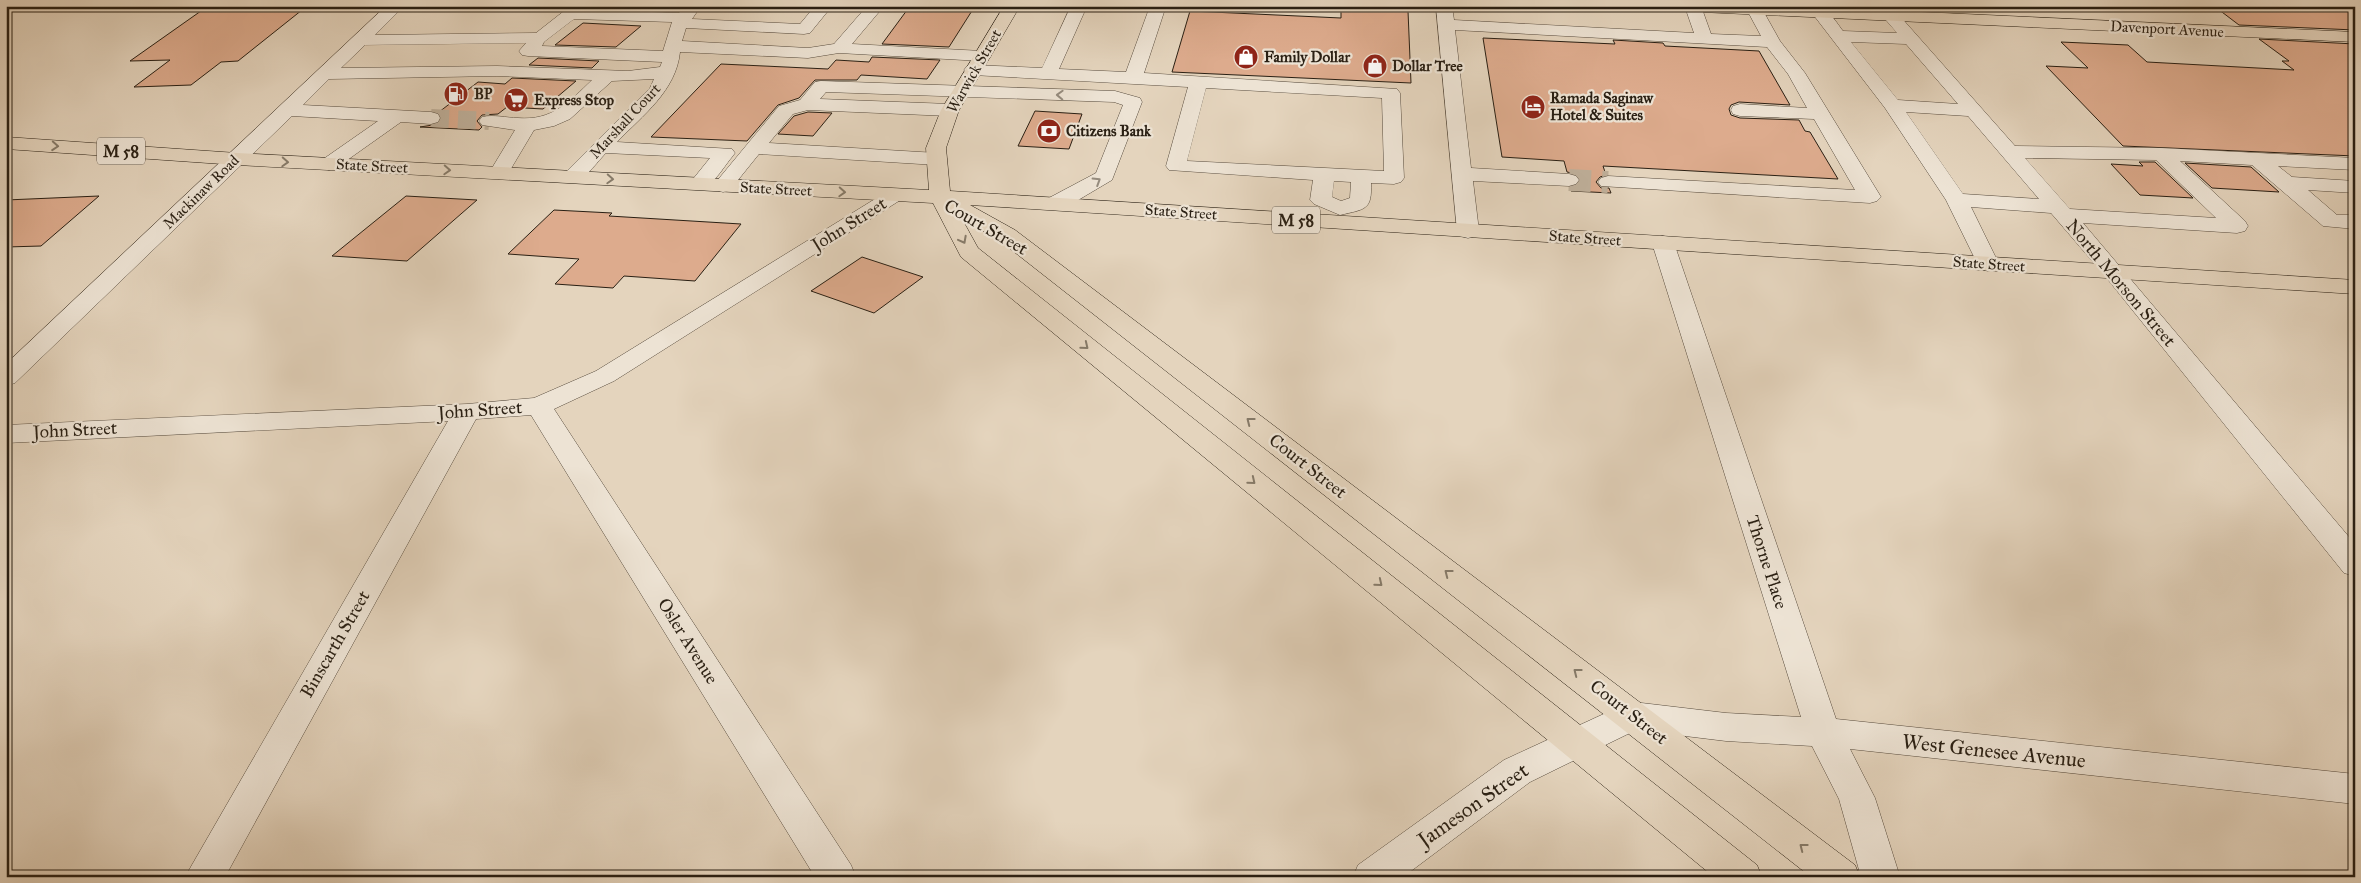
<svg xmlns="http://www.w3.org/2000/svg" width="2361" height="883" viewBox="0 0 2361 883" font-family="'IM FELL Great Primer',serif">
  <style>
    .building { fill: #ddab8d; stroke: #291f13 }
    .lines { fill: none; stroke-linecap: round; stroke-linejoin: round }
    .minor-tunnel-far1 { stroke: #bfb09b; stroke-width: 18; stroke-dasharray: 18 9; stroke-linecap: butt }
    .minor-tunnel { stroke: #bfb09b; stroke-width: 22; stroke-dasharray: 22 11; stroke-linecap: butt }
    .minor-casing { stroke: #584c3e; stroke-width: 1 }
    .major-casing { stroke: #291f13; stroke-width: 1 }
    .minor { fill: #ede3d4; fill-rule: evenodd }
    .major { fill: #e4d4bd; fill-rule: evenodd }
    .oneway { stroke: #958b7d }
    .oneway2 { stroke: #867a68 }
    .labels { text-anchor: middle; dominant-baseline: central; stroke-width: 4.5; stroke-linejoin: round; paint-order: stroke }
    .far-street-label { font-size: 15px; fill: #291f13; stroke: #ede3d4 }
    .far-poi-label { font-size: 15px; font-weight: bold; fill: #291f13; stroke: #ede3d4; text-anchor: start }
    .shield { fill: #ede3d4; stroke: #645a4d; stroke-width: 1 }
    .shield-label { font-size: 16px; font-weight: bold; fill: #291f13 }
    .street-label { font-size: 18px; fill: #291f13; stroke: #ede3d4 }
    .near-street-label { font-size: 21px; fill: #291f13; stroke: #ede3d4 }
  </style>
  <rect width="100%" height="100%" fill="#e4d4bd"/>
  <filter id="stains"><feTurbulence type="fractalNoise" baseFrequency=".004" numOctaves="4"/><feColorMatrix values="0 0 0 0 .2 0 0 0 0 .09 0 0 0 0 .02 0 0 0 .5 -.17"/></filter>
  <radialGradient id="worn" r=".72"><stop offset=".6" stop-color="#630" stop-opacity="0"/><stop offset="1" stop-color="#630" stop-opacity=".3"/></radialGradient>
  <path class="building" d="M208 6H307L238 61 221 62 191 85 134 87 170 60 130 61Z
    M910 6H975L949 47 882 44Z
    M2214 6H2355V30L2239 25Z
    M1341 8 1408 11 1411 83 1172 72 1190 11 1341 18Z
    M583 23 641 26 616 47 555 45Z
    M1483 38 1615 44 1613 40 1663 43 1665 46 1759 51 1790 105 1739 102 1731 105 1729 109 1731 115 1740 118 1799 120 1805 131 1810 132 1838 179 1603 166 1606 175 1600 177 1596 182 1601 188H1609L1611 193 1571 191V188L1578 185 1581 180 1577 174 1567 172 1564 161 1502 157Z
    M2259 39 2355 44V156L2123 146 2046 66 2088 68 2061 42 2128 45 2147 62 2294 70 2282 61H2289Z
    M872 57 940 60 927 79 861 75 857 80H815L799 98 778 105 747 141 651 137 721 64 828 69 836 60 869 62Z
    M538 58 599 61 592 68 529 65Z
    M512 78 576 81 543 109 507 107 498 114 482 115 477 121 482 127 479 130 420 127 439 124 442 119 439 112 478 82 505 84Z
    M1035 111 1082 114 1069 149 1018 146Z
    M808 112 832 113 813 136 778 134 794 116Z
    M2139 162H2155L2193 198 2140 195 2111 164 2143 166Z
    M2185 163 2251 167 2279 192 2212 188Z
    M99 196 41 246 6 247V200Z
    M406 196 477 200 407 261 332 256Z
    M554 210 612 213 609 216 741 224 695 281 624 276 613 288 555 284 579 259 508 254Z
    M862 257 923 277 874 313 811 291Z"/>
  <g class="lines">
    <path class="minor-tunnel-far1" d="M431 118 489 121"/>
    <path class="minor-tunnel" d="M1569 180 1608 182"/>
    <defs>
      <path id="minor" d="M386 6H404L375 35 536 33 564 11 570 9 679 13 684 6H701L692 19 800 24 815 6H832L810 33 804 34 686 28 682 41 808 48 834 44 867 6H884L852 44 982 51 988 52 991 56 988 60 982 61 839 53 808 58 680 52C676 91 643 115 617 142L732 149 735 153 732 157C721 170 710 193 692 188L689 184 710 158 606 153C594 165 582 186 564 181L561 177 650 88 654 79 612 81 570 119 554 126 534 130 506 177 499 179 492 177 489 173 515 130 482 125 479 121 482 117C494 114 506 118 518 118 552 121 569 102 592 80L497 76 329 79 303 105 431 112 438 114 440 118 438 122 431 124 401 122 336 168 329 170 322 168 319 164 322 160 378 121 292 116 15 383 6 386V364ZM574 19 672 22 663 51 542 46 544 42ZM526 43 519 51 522 55 528 56 662 62 660 67 628 71 497 66 341 68 365 45Z
        M1071 6H1087L1059 69 1126 72 1150 6H1166L1144 73 1397 89 1400 93 1404 178 1401 182 1394 184 1371 183C1372 210 1366 209 1340 215L1314 204 1310 200 1313 180 1169 170 1166 166 1188 87 973 75 967 74 964 70 967 66 973 65 1042 68ZM1206 88 1382 98 1384 171 1187 161ZM1334 181 1351 182 1350 198 1341 201 1332 197Z
        M1436 6H1452L1454 20 1694 33 1685 7 1701 6 1711 34 1761 36 1747 10 1751 6 1761 7 1780 41 1805 73 1881 197 1877 201 1870 203 1601 186 1598 182 1601 178 1608 176 1855 190 1814 119 1740 116 1733 114 1731 110 1733 106 1740 104 1807 108 1788 74 1767 47 1455 30 1471 168 1569 174 1576 176 1579 180 1576 184 1569 186 1473 181 1479 231 1476 236 1468 238 1460 236 1457 231Z
        M1874 6H1891L2015 146 2161 148 2355 158V170L2278 166 2292 177 2355 181V193L2308 190 2337 215H2355V229L2323 226 2252 165 2180 161 2245 221 2248 226 2245 231 2237 233 2083 223 2355 544V576L2344 573 2105 276 2051 213 1971 207 1999 264 1996 269 1988 271 1980 269 1946 200 1885 108 1812 13 1814 10C1828 6 1835 21 1843 31L1897 33ZM1851 42 1906 44 1958 104 1898 100ZM1906 112 1968 116 2039 199 1963 194ZM2025 158 2156 160 2216 218 2070 209Z
        M821 81 1115 91 1140 98 1142 102 1112 180 1063 209 1055 210 1047 209 1044 204 1047 199 1096 173 1123 105 1114 102 826 92 820 99 950 104 957 106 959 110 957 114 950 116 808 110 793 114 769 143 937 153 944 155 947 159 944 163 937 165 759 154 730 190 723 192 716 190 713 186 716 182 779 106 800 100 815 82Z
        M895 189 902 191 905 195 902 199 614 381 554 409 851 865 856 877H815L531 415 476 419 225 877H185L448 421 6 443V425L467 404 534 398 596 371 888 191Z
        M1663 236 1671 238 1674 243 1836 719 2355 774V804L1850 749 1875 798 1900 877H1861L1839 799 1812 746 1726 741 1636 730 1530 782 1403 877H1353L1358 865 1504 760 1621 706 1633 702 1726 713 1801 717 1652 243 1655 238Z"/>
      <path id="major" d="M1004 6H1020L959 110 946 148 950 191 2355 280V294L970 205 1015 230 1855 865 1860 877H1811L999 240 962 219 978 248 1757 865 1762 877H1714L961 257 933 203 237 165 6 149V137L237 153 929 190 926 148 941 110Z
        M1671 6H1790L2355 32V42L1679 11Z"/>
    </defs>
    <use href="#minor" class="minor-casing"/>
    <use href="#major" class="major-casing"/>
    <use href="#minor" class="minor"/>
    <use href="#major" class="major"/>
  </g>
  <defs><path id="oneway-chevron" d="M-2-3.5L2.5 0L-2 3.5" fill="none" stroke-width="1.6" stroke-linecap="round" stroke-linejoin="round" transform="scale(1.25)"/></defs>
  <g class="oneway">
    <use href="#oneway-chevron" transform="translate(1060 95) rotate(-178)"/>
    <use href="#oneway-chevron" transform="translate(1097 181) rotate(-32)"/>
  </g>
  <g class="oneway2">
    <use href="#oneway-chevron" transform="translate(55 146) rotate(4)"/>
    <use href="#oneway-chevron" transform="translate(285 162) rotate(3)"/>
    <use href="#oneway-chevron" transform="translate(447 170) rotate(3)"/>
    <use href="#oneway-chevron" transform="translate(610 179) rotate(3)"/>
    <use href="#oneway-chevron" transform="translate(842 192) rotate(3)"/>
    <use href="#oneway-chevron" transform="translate(963 240) rotate(62)"/>
    <use href="#oneway-chevron" transform="translate(1085 346) rotate(39)"/>
    <use href="#oneway-chevron" transform="translate(1250 421) rotate(-142)"/>
    <use href="#oneway-chevron" transform="translate(1252 481) rotate(39)"/>
    <use href="#oneway-chevron" transform="translate(1448 573) rotate(-142)"/>
    <use href="#oneway-chevron" transform="translate(1379 583) rotate(39)"/>
    <use href="#oneway-chevron" transform="translate(1577 672) rotate(-142)"/>
    <use href="#oneway-chevron" transform="translate(1803 847) rotate(-142)"/>
  </g>
  <defs>
    <symbol id="shop-disc" viewBox="-11 -11 22 22"><circle r="9.5" fill="#8f2418" stroke="#ede3d4"/><path d="M-5-2.5h2.3a2.7 3.5 0 0 1 5.4 0H5L5.5 6h-11ZM-1.5-2.5h3a1.5 2.3 0 0 0-3 0Z" fill="#fff"/></symbol>
    <symbol id="fuel-disc" viewBox="-11 -11 22 22"><circle r="9.5" fill="#8f2418" stroke="#ede3d4"/><path d="M-5.5-6h7V0h2V4h1.3V-2.5L3-4.5l.8-.8L6-3V5H2.5V1h-1V6h-7ZM-4.2-4.7v3.2H.2V-4.7Z" fill="#fff"/></symbol>
    <symbol id="supermarket-disc" viewBox="-11 -11 22 22"><circle r="9.5" fill="#8f2418" stroke="#ede3d4"/><path d="M-6-5.5h2.5l.6 2H6L4.5 2H-2.5L-4.4-4H-6ZM-1.5 3.2a1.3 1.3 0 1 0 .1 0ZM3 3.2a1.3 1.3 0 1 0 .1 0Z" fill="#fff"/></symbol>
    <symbol id="hotel-disc" viewBox="-11 -11 22 22"><circle r="9.5" fill="#8f2418" stroke="#ede3d4"/><path d="M-6-4.5h1.5V1H6V5H4.5V3h-9V5H-6ZM-4 0a1.8 1.8 0 1 1 3.6 0ZM.5 0V-2.5h3Q6-2.5 6 0Z" fill="#fff"/></symbol>
    <symbol id="bank-disc" viewBox="-11 -11 22 22"><circle r="9.5" fill="#8f2418" stroke="#ede3d4"/><path d="M-6-4H6V4H-6ZM0-2.3a2.3 2.3 0 1 0 0 4.6a2.3 2.3 0 1 0 0-4.6Z" fill="#fff"/></symbol>
  </defs>
  <g fill-rule="evenodd">
    <use href="#shop-disc" x="1232" y="43" width="28" height="28"/>
    <use href="#shop-disc" x="1361" y="52" width="28" height="28"/>
    <use href="#fuel-disc" x="442" y="80" width="28" height="28"/>
    <use href="#supermarket-disc" x="502" y="86" width="28" height="28"/>
    <use href="#hotel-disc" x="1519" y="93" width="28" height="28"/>
    <use href="#bank-disc" x="1035" y="117" width="28" height="28"/>
  </g>
  <g class="labels">
    <g class="far-street-label">
      <text transform="translate(2167 29) rotate(3)">Davenport Avenue</text>
      <text transform="translate(974 71) rotate(-60)">Warwick Street</text>
      <text transform="translate(625 121) rotate(-47)">Marshall Court</text>
      <text transform="translate(372 166) rotate(3)">State Street</text>
      <text transform="translate(776 189) rotate(3)">State Street</text>
      <text transform="translate(201 192) rotate(-44)">Mackinaw Road</text>
      <text transform="translate(1181 212) rotate(4)">State Street</text>
      <text transform="translate(1585 238) rotate(4)">State Street</text>
      <text transform="translate(1989 264) rotate(4)">State Street</text>
    </g>
    <g class="far-poi-label">
      <text x="1264" y="57">Family Dollar</text>
      <text x="1392" y="66">Dollar Tree</text>
      <text x="474" y="94">BP</text>
      <text x="1550" y="98">Ramada Saginaw<tspan x="1550" dy="17">Hotel &amp; Suites</tspan></text>
      <text x="534" y="100">Express Stop</text>
      <text x="1066" y="131">Citizens Bank</text>
    </g>
    <g class="shield">
      <rect x="97" y="137.5" width="48" height="27" rx="4"/>
      <rect x="1272" y="206.5" width="48" height="27" rx="4"/>
    </g>
    <g class="shield-label">
      <text x="121" y="151">M 58</text>
      <text x="1296" y="220">M 58</text>
    </g>
    <g class="street-label">
      <text transform="translate(849 224) rotate(-32)">John Street</text>
      <text transform="translate(986 227) rotate(30)">Court Street</text>
      <text transform="translate(2121 283) rotate(50)">North Morson Street</text>
      <text transform="translate(480 410) rotate(-4)">John Street</text>
      <text transform="translate(75 430) rotate(-3)">John Street</text>
      <text transform="translate(1308 466) rotate(38)">Court Street</text>
      <text transform="translate(1767 562) rotate(72)">Thorne Place</text>
      <text transform="translate(688 641) rotate(58)">Osler Avenue</text>
      <text transform="translate(335 644) rotate(-60)">Binscarth Street</text>
      <text transform="translate(1629 712) rotate(38)">Court Street</text>
    </g>
    <g class="near-street-label">
      <text transform="translate(1994 751) rotate(6)">West Genesee Avenue</text>
      <text transform="translate(1473 805) rotate(-35)">Jameson Street</text>
    </g>
  </g>
  <rect width="2361" height="883" fill="none" stroke="#e4d4bd" stroke-width="25"/>
  <rect x="8" y="8" width="2346" height="868" fill="none" stroke="#291f13" stroke-width="2.5"/>
  <rect x="12" y="12" width="2336" height="858" fill="none" stroke="#291f13"/>
  <rect width="100%" height="100%" filter="url(#stains)"/>
  <rect width="100%" height="100%" fill="url(#worn)"/>
</svg>
